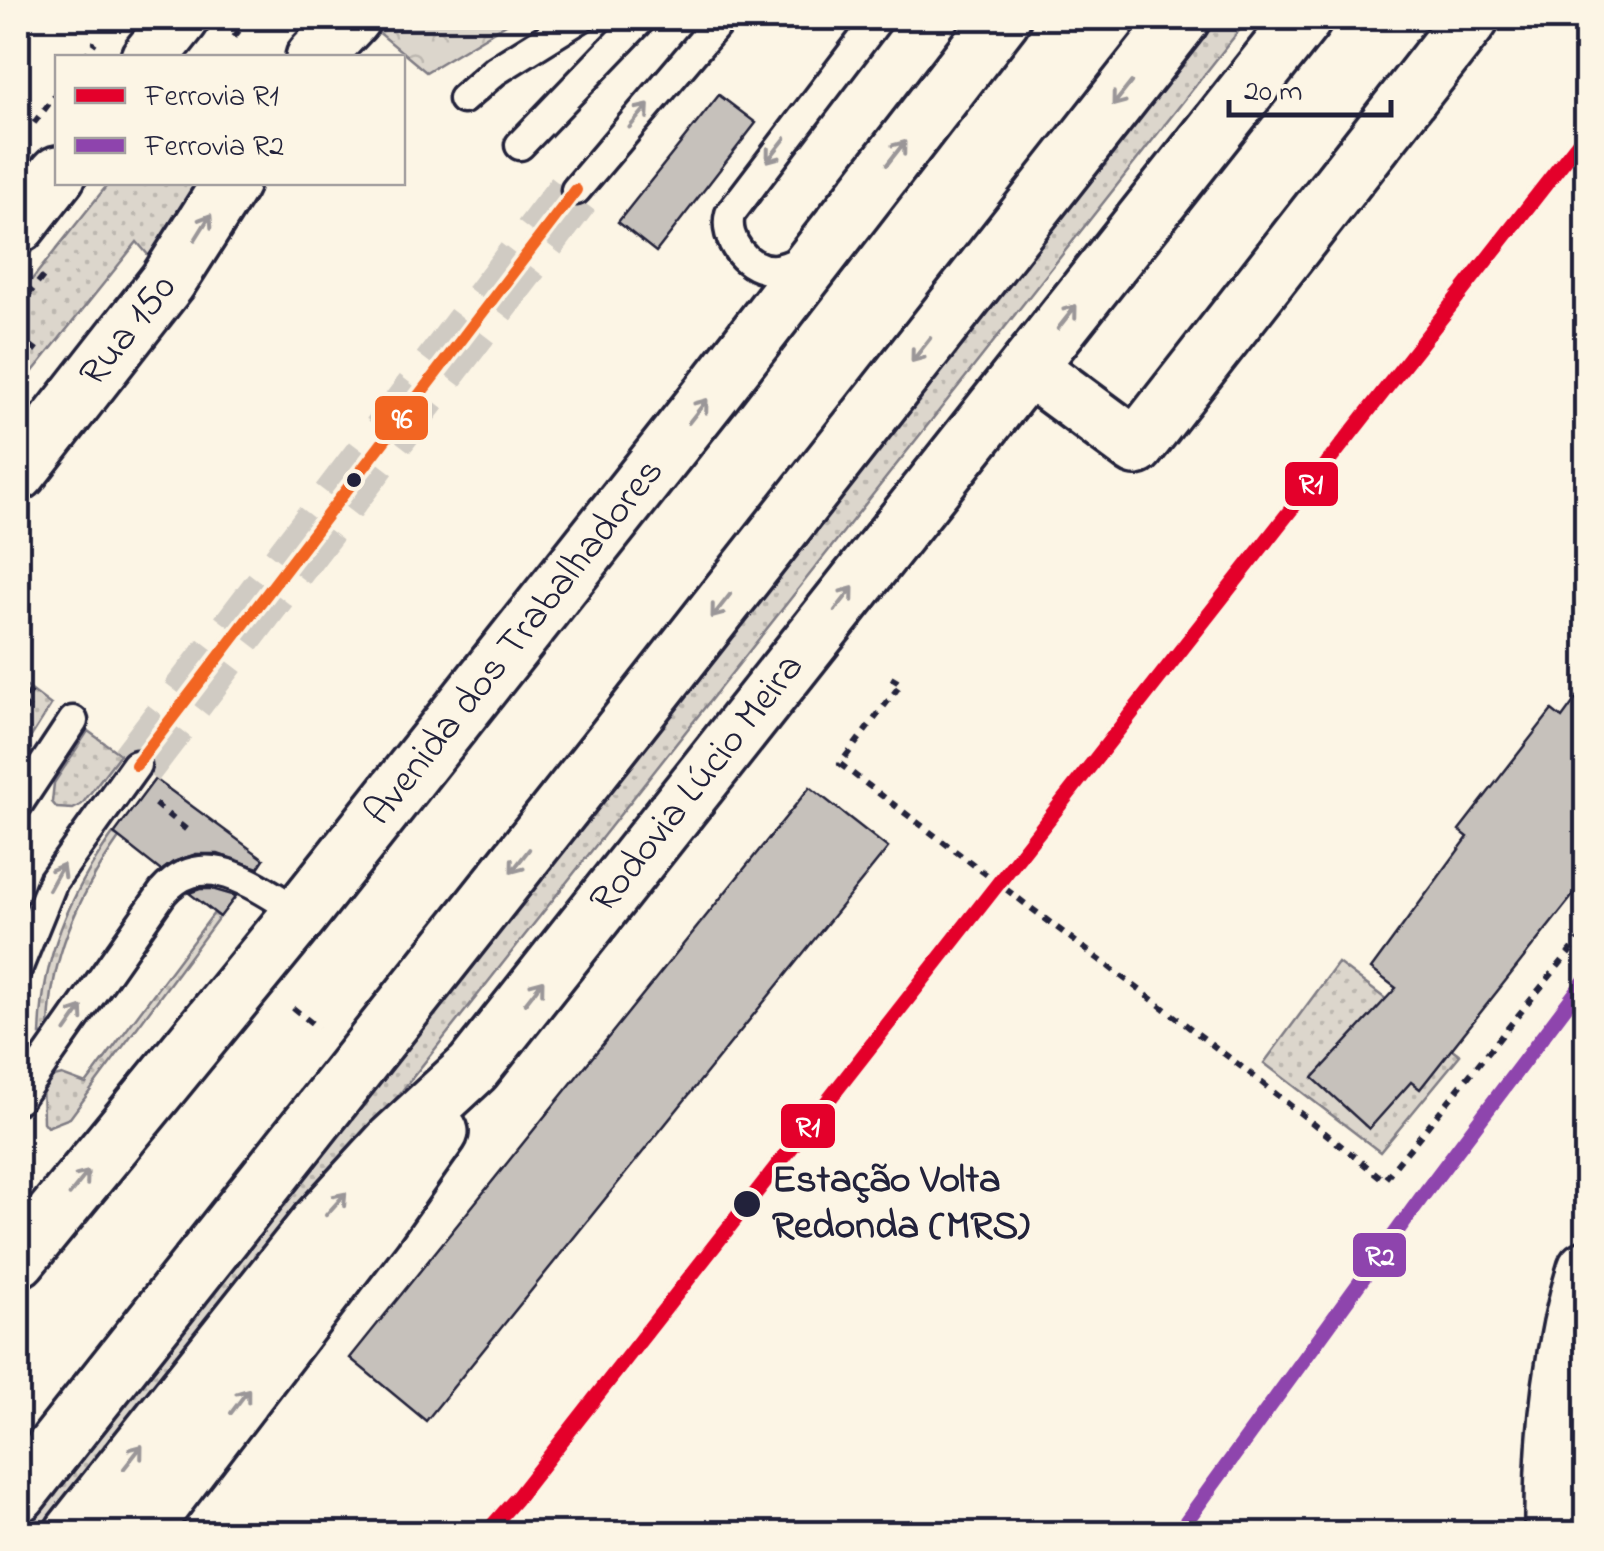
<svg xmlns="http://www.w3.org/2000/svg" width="1604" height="1551" viewBox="0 0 1604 1551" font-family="'Indie Flower',sans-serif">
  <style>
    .grass { fill: url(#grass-dots); stroke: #7f7c84; stroke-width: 2.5 }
    .forest { fill: url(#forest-crowns); stroke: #7f7c84; stroke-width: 2.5 }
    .building { fill: #c6c1bb; stroke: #22223b; stroke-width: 2.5 }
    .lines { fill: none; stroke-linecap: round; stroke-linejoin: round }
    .minor-tunnel { stroke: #d0cbc3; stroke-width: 55; stroke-dasharray: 55 28; stroke-linecap: butt }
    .service-casing { stroke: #22223b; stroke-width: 35 }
    .minor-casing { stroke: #22223b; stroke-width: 62 }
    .tertiary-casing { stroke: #22223b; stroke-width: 62 }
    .secondary-casing { stroke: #22223b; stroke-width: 62 }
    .primary-casing { stroke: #22223b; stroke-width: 62 }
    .path { stroke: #22223b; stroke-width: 6; stroke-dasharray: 8 8; stroke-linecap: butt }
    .service { stroke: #fcf5e5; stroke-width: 28 }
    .minor { stroke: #fcf5e5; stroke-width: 55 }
    .tertiary { stroke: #fcf5e5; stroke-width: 55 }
    .secondary { stroke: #fcf5e5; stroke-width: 55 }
    .primary { stroke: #fcf5e5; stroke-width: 55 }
    .bus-1-casing { stroke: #fcf5e5; stroke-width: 20 }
    .bus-1 { stroke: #f26522; stroke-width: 12 }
    .rail-1-casing { stroke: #fcf5e5; stroke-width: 22 }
    .rail-2-casing { stroke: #fcf5e5; stroke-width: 22 }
    .rail-1 { stroke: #e4002b; stroke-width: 15 }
    .rail-2 { stroke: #8e44ad; stroke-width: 15 }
    .oneway { stroke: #9a9698 }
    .bus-dot { fill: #22223b; stroke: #fcf5e5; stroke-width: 4 }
    .labels { text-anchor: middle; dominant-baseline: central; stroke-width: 8; stroke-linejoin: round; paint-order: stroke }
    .street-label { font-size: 40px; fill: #22223b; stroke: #fcf5e5 }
    .stop-label { font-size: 40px; font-weight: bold; fill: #22223b; stroke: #fcf5e5; text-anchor: start }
    .line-badge { stroke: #fcf5e5; stroke-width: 4 }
    .badge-label { font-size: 28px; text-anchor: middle; font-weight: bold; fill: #fff }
  </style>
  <defs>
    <pattern id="grass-dots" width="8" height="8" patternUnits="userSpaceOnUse" patternTransform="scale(2.5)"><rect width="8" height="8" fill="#dcd6cc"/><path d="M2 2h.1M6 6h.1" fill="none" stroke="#bcb7b0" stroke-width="1.8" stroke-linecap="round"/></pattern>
    <pattern id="forest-crowns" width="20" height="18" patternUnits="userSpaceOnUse" patternTransform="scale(2.5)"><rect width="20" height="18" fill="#dcd6cc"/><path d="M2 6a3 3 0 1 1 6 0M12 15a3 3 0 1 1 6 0" fill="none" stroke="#bcb7b0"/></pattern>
  </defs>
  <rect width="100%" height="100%" fill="#fcf5e5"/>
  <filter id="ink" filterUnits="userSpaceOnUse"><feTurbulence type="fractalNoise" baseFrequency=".01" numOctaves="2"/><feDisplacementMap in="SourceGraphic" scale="20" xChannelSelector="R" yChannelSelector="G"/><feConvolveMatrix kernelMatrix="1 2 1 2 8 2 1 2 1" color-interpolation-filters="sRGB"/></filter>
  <g filter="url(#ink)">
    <path class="grass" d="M1205 18H1249L53 1533 18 1534V1526L40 1495Z
      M109 183H199L149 256 137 242 18 390V297Z
      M23 684 51 705 24 748 18 752V694Z
      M88 731 120 754 82 804 73 809 57 808 52 802 54 783Z
      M113 834 119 838C77 898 49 960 49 1034L40 1035C42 959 69 895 113 834Z
      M214 913 219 917 70 1118 47 1127 43 1122 42 1080 62 1075 86 1084Z
      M1338 963 1460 1055 1380 1152 1264 1063Z"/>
    <path class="forest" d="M398 18H516L426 72 377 31Z"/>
    <path class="building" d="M719 95 756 123 656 252 618 222Z
      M1586 685V879L1420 1089 1411 1082 1369 1129 1313 1078 1396 988 1371 969 1468 837 1459 830 1552 710 1562 718Z
      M155 779 264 859 258 868 218 854H196L173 862 161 871 114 834Z
      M810 787 888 848 426 1421 350 1358Z
      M200 889H212L236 896 220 917 189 893Z"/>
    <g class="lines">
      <path class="minor-tunnel" d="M136 765 576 190"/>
      <defs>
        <path id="service" d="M463 99 495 71 580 18
          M520 145 642 18
          M576 190 722 18
          M807 258C797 262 786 268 776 269 747 272 723 239 730 214L879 18
          M18 804 73 721
          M18 967 53 881 136 765
          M18 1099 163 892C206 844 257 888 301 913"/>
        <g id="minor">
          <path d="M314 58 352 18"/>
          <path d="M1028 367 1136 447 1471 18"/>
          <path id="s1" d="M18 473 168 281 231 182"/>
        </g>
        <path id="tertiary" d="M1553 1534C1552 1444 1560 1355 1586 1269"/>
        <g id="secondary">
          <path id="s2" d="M18 1259 301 913 713 392 1002 18"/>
        </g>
        <g id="primary">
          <path d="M149 58 181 18"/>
          <path d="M18 225 58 174"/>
          <path d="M18 1494 615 740 1182 18"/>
          <path id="s3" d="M72 1534 318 1224 393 1142 473 1068 1304 18"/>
          <path d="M138 1534 375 1224 440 1132"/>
        </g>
      </defs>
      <use href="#service" class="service-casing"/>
      <use href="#minor" class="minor-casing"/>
      <use href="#tertiary" class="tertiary-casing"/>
      <use href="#secondary" class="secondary-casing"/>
      <use href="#primary" class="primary-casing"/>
      <path class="path" d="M234 37 249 18
        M84 58 95 42
        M34 123 58 92
        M18 308 45 274
        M18 336 44 356
        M891 678 901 684 840 764 1251 1074 1384 1180 1586 932
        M31 691 23 704 33 712
        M155 804 188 831
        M293 1008 318 1028"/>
      <use href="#service" class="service"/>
      <use href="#minor" class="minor"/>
      <use href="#tertiary" class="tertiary"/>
      <use href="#secondary" class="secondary"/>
      <use href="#primary" class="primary"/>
      <defs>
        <path id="bus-1" d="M136 765 576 190"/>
      </defs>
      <use href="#bus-1" class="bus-1-casing"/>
      <use href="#bus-1" class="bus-1"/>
      <defs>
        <path id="rail-1" d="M485 1534 516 1499 1586 133"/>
        <path id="rail-2" d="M1177 1534 1424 1194 1586 979"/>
      </defs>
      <use href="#rail-1" class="rail-1-casing"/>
      <use href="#rail-2" class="rail-2-casing"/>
      <use href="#rail-1" class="rail-1"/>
      <use href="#rail-2" class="rail-2"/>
    </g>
    <defs><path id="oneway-shaft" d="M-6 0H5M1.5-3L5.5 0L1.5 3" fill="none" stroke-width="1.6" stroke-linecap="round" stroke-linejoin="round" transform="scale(2.5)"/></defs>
    <g class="oneway">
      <use href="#oneway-shaft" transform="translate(1122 94) rotate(128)"/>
      <use href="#oneway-shaft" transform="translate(639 116) rotate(-50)"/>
      <use href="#oneway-shaft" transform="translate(776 150) rotate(128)"/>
      <use href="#oneway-shaft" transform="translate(896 153) rotate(-52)"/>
      <use href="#oneway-shaft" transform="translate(203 227) rotate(-58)"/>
      <use href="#oneway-shaft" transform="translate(1067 317) rotate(-52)"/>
      <use href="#oneway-shaft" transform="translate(921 350) rotate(128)"/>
      <use href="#oneway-shaft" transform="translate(698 411) rotate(-52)"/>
      <use href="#oneway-shaft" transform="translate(844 599) rotate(-52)"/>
      <use href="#oneway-shaft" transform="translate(721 606) rotate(128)"/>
      <use href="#oneway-shaft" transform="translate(520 861) rotate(128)"/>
      <use href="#oneway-shaft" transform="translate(56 877) rotate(-61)"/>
      <use href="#oneway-shaft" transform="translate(534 992) rotate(-52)"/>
      <use href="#oneway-shaft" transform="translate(74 1019) rotate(-55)"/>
      <use href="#oneway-shaft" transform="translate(79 1183) rotate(-51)"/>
      <use href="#oneway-shaft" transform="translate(336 1204) rotate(-48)"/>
      <use href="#oneway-shaft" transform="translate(240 1401) rotate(-53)"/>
      <use href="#oneway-shaft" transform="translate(133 1457) rotate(-52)"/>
    </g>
  </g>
  <g class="bus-dot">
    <circle cx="354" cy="480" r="9"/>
    <circle cx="747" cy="1204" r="15"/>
  </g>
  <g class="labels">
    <g class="street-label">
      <text stroke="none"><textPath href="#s1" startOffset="180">Rua 150</textPath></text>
      <text stroke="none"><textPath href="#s2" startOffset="792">Avenida dos Trabalhadores</textPath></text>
      <text stroke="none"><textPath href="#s3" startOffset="978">Rodovia Lúcio Meira</textPath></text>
    </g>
    <g class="stop-label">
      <text x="772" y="1181">Estação Volta<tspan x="772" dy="46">Redonda (MRS)</tspan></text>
    </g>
  </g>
  <g class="line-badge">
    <rect x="373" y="394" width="57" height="48" rx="10" fill="#f26522"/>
    <rect x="1283" y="460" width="57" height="48" rx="10" fill="#e4002b"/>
    <rect x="779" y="1102" width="58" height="48" rx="10" fill="#e4002b"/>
    <rect x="1351" y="1231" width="57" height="48" rx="10" fill="#8e44ad"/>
  </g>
  <g class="badge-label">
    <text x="402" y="428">96</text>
    <text x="1311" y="493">R1</text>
    <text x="808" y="1136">R1</text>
    <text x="1380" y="1265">R2</text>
  </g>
  <rect width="1604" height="1551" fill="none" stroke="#fcf5e5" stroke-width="60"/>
  <rect x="30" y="30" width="1544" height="1491" fill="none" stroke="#22223b" stroke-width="4" filter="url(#ink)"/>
  <rect x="55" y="55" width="350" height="130" fill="#fcf5e5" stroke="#a5a1a1" stroke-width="2.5"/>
  <rect x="75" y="88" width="50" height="15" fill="#e4002b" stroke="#a5a1a1" stroke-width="2.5"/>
  <text x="145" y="105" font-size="30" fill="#22223b">Ferrovia R1</text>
  <rect x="75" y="138" width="50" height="15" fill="#8e44ad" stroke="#a5a1a1" stroke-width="2.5"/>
  <text x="145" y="155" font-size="30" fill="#22223b">Ferrovia R2</text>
  <path d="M1229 100v15h162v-15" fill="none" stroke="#22223b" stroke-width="5"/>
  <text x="1244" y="100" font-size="30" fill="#22223b" stroke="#fcf5e5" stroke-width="8" paint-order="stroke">20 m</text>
</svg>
